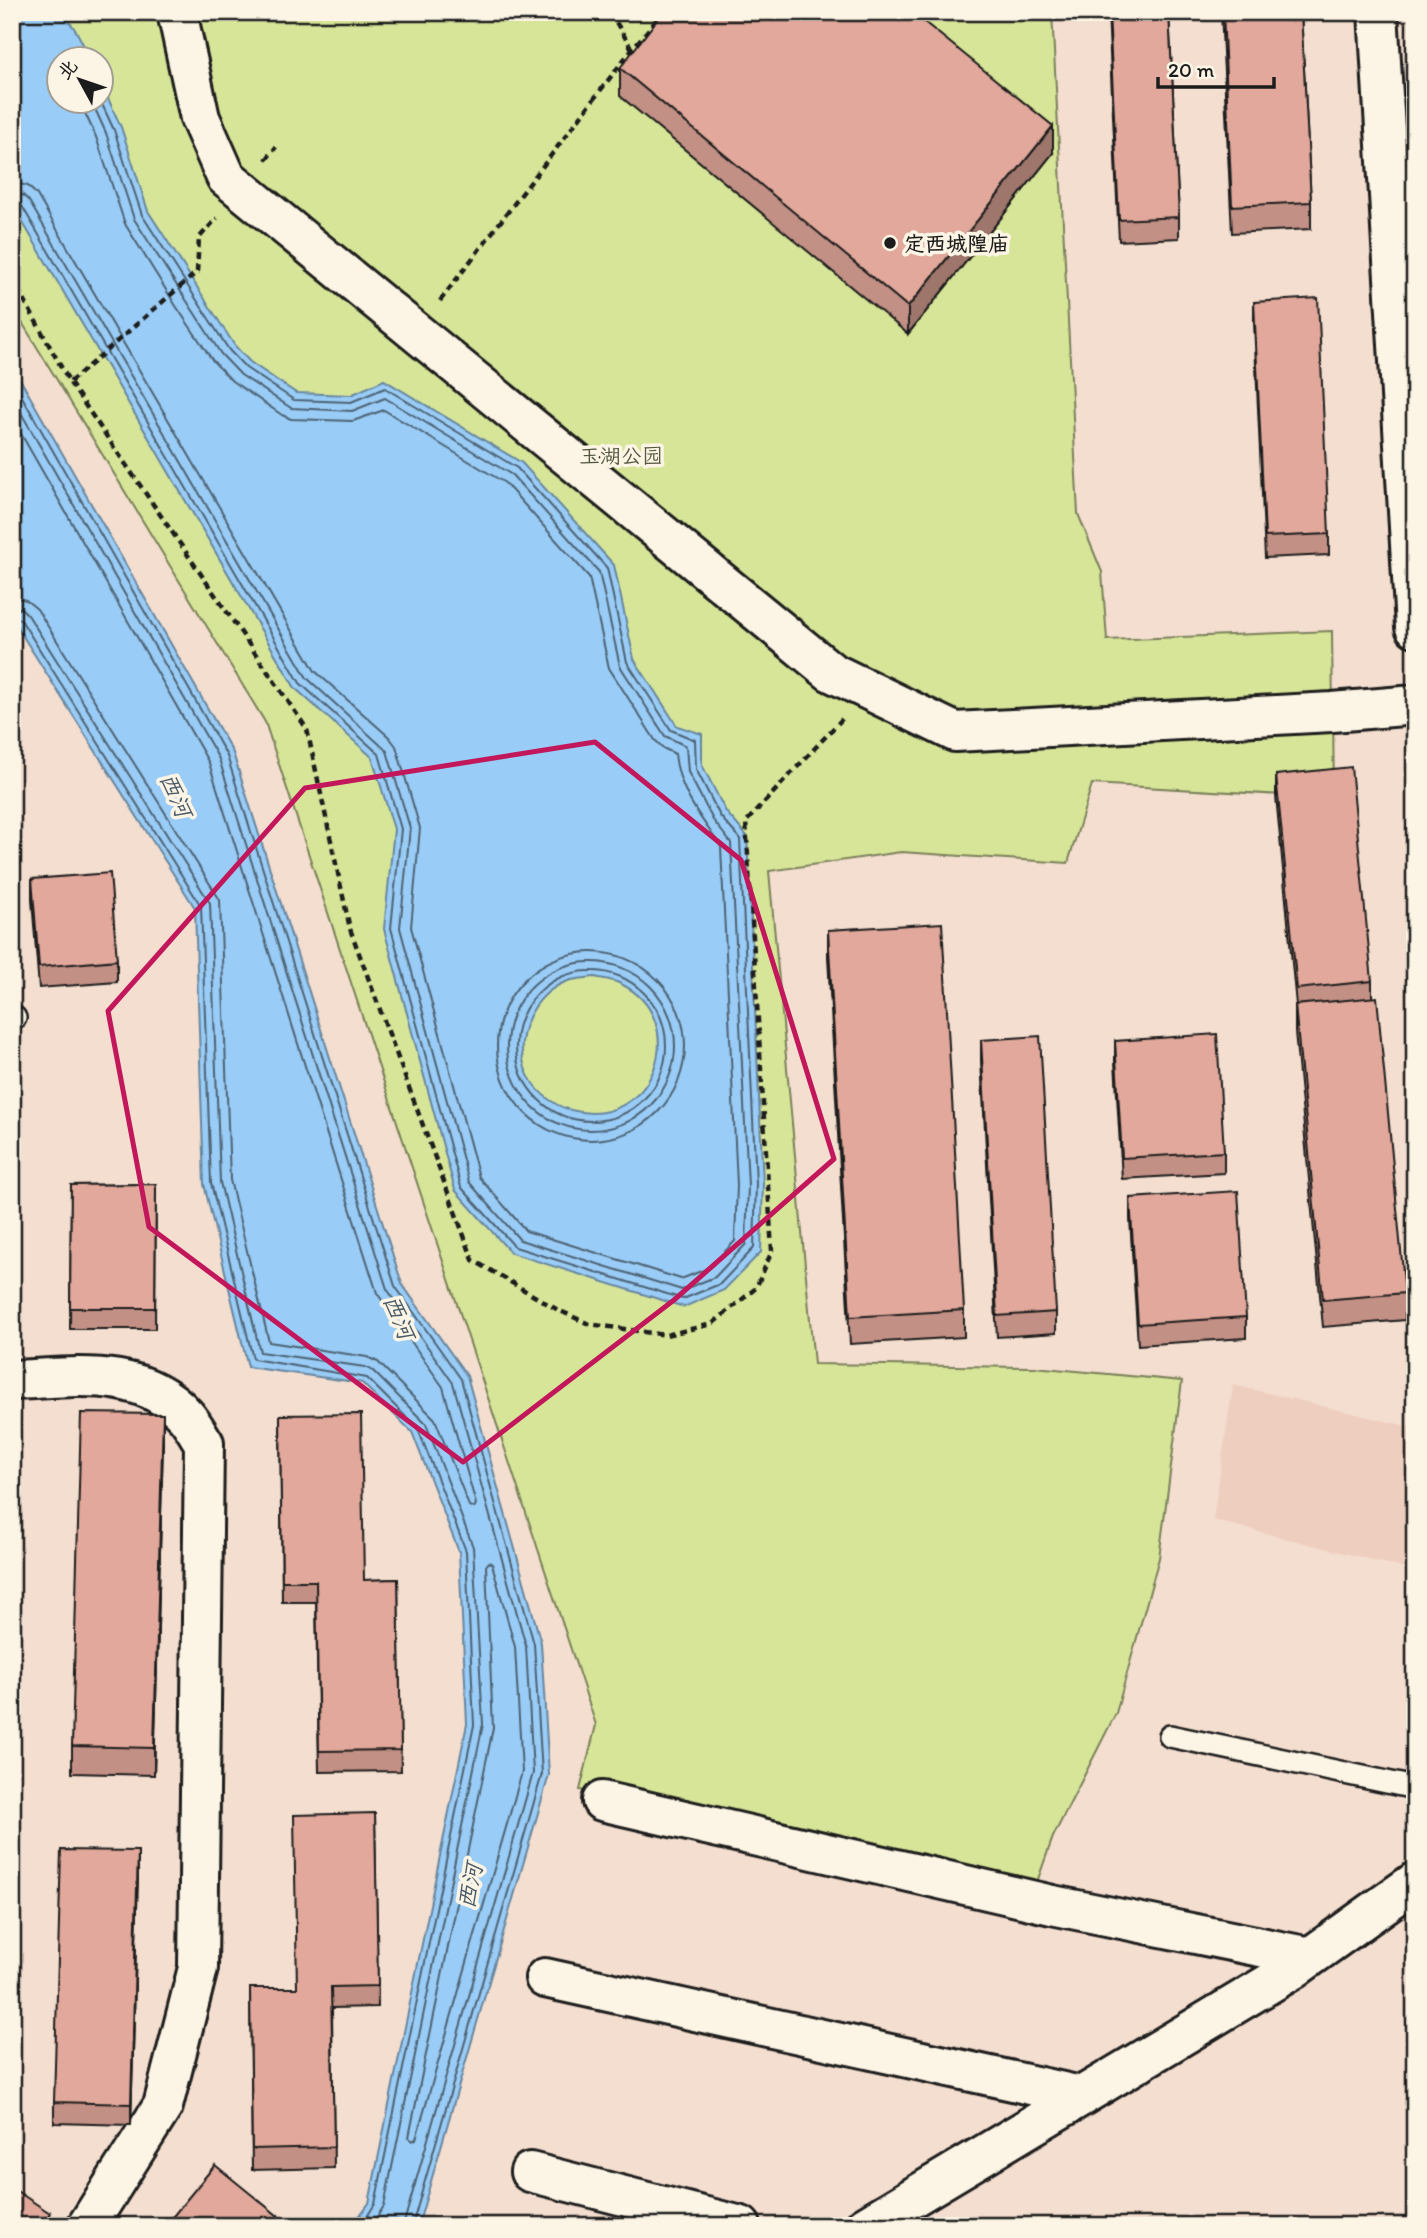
<svg xmlns="http://www.w3.org/2000/svg" width="1427" height="2238" viewBox="0 0 1427 2238" font-family="Itim,'LXGW WenKai TC',sans-serif">
  <style>
    .built { fill: #eecebf }
    .green { fill: #d7e598; stroke: #7a805a; stroke-width: 2; fill-rule: evenodd }
    .water { fill: #99ccf6; stroke: #67869f; stroke-width: 2; fill-rule: evenodd }
    .lines { fill: none; stroke-linecap: round; stroke-linejoin: round }
    .shore { stroke: #4e6273; stroke-width: 2 }
    .lane-casing { stroke: #1c1c1c; stroke-width: 26 }
    .street-casing { stroke: #1c1c1c; stroke-width: 44 }
    .secondary-casing { stroke: #1c1c1c; stroke-width: 44 }
    .path { stroke: #1c1c1c; stroke-width: 4.5; stroke-dasharray: 7 5; stroke-linecap: butt }
    .lane { stroke: #fcf5e5; stroke-width: 21 }
    .street { stroke: #fcf5e5; stroke-width: 38 }
    .secondary { stroke: #fcf5e5; stroke-width: 38 }
    .wall { fill: #c29085; stroke: #1c1c1c; stroke-width: 2 }
    .shaded-wall { fill: #9e766c; stroke: #1c1c1c; stroke-width: 2 }
    .building { fill: #e1a89b; stroke: #1c1c1c; stroke-width: 2 }
    .marked { fill: none; stroke: #c2185b; stroke-width: 5; stroke-linejoin: round }
    .poi-dot { fill: #1c1c1c; stroke: #fcf5e5; stroke-width: 2.5 }
    .labels { text-anchor: middle; dominant-baseline: central; stroke-width: 7; stroke-linejoin: round; paint-order: stroke }
    .poi-label { font-size: 21px; font-weight: bold; fill: #1c1c1c; stroke: #fcf5e5; text-anchor: start }
    .park-label { font-size: 21px; fill: #545841; stroke: #fcf5e5 }
    .water-label { font-size: 23px; font-style: italic; fill: #485a68; stroke: #fcf5e5 }
  </style>
  <rect width="100%" height="100%" fill="#f4decf"/>
  <filter id="ink" filterUnits="userSpaceOnUse"><feTurbulence type="fractalNoise" baseFrequency=".0143" numOctaves="2"/><feDisplacementMap in="SourceGraphic" scale="14" xChannelSelector="R" yChannelSelector="G"/><feConvolveMatrix kernelMatrix="1 2 1 2 8 2 1 2 1" color-interpolation-filters="sRGB"/></filter>
  <g filter="url(#ink)">
    <path class="built" d="M1233 1385 1415 1428V1571L1213 1520Z"/>
    <path class="green" d="M12 12H1052L1078 514 1102 572 1107 640 1332 631 1334 798 1092 784 1068 863 901 852 769 871 814 1364 1034 1367 1182 1381 1159 1558 1116 1713 1053 1837 1032 1896 580 1790 596 1725 265 722 12 306ZM60 60H102V102H60Z"/>
    <path class="water" d="M12 12C66 12 67 9 90 59L60 60V102H102V85L121 127 148 211 235 346 250 362 296 393 351 395 384 380 522 463 614 565 634 659 677 726 702 734V765L726 812 747 836 763 1184 761 1252 724 1290 684 1307 511 1253 455 1190 384 929 394 829 372 757 295 688 12 204ZM595 977C603 979 613 980 621 984 693 1019 654 1132 571 1110 551 1105 532 1088 525 1068 514 1034 534 993 568 981 576 978 586 978 595 977Z
      M12 365 233 753 402 1284 467 1376 541 1643 549 1775 418 2226H352L369 2203 467 1724 459 1552 412 1432 362 1383 248 1367 204 1184 195 908 12 619Z"/>
    <g class="lines">
      <path class="shore" d="M12 182 28 186 37 195 315 671 389 737 396 746 420 828 411 927 479 1177 526 1231 681 1279 709 1268 735 1241 737 1185 721 847C700 816 679 792 675 754L663 748 655 740 609 668 589 577 505 483 384 410 353 421 291 419 282 415 232 381 213 361 176 306 125 224 96 137 80 102
        M12 193 23 195 29 201 307 678 387 751 410 828 400 928 469 1182 520 1240 682 1290 715 1277 746 1244 748 1185 731 843 713 820 688 772 686 746 665 736 620 666 599 572 512 475 385 398 352 411 291 408 241 375 221 354 134 219 106 133 92 102
        M12 201 22 206 300 683 379 754 401 829 391 928 461 1187 515 1247 683 1299 720 1284 754 1248 756 1184 740 839 720 816 696 769 695 740 671 730 627 662 607 568 517 468 385 388 351 402 294 400 246 368 229 350 142 215 114 130 101 102
        M12 379 227 756 395 1286 461 1379 534 1644 542 1774 412 2226
        M12 397 219 759 387 1289 453 1383 526 1646 533 1773 403 2226
        M12 418 209 763 377 1293 443 1387 476 1504 474 1508 469 1506 435 1419 378 1362 367 1357 269 1342 230 1180 220 900 37 609 26 600 12 597
        M12 607 22 609 28 615 210 903 220 1182 260 1352 365 1367 373 1371 426 1424 473 1547 483 1724 384 2206 371 2226
        M12 616 21 620 201 906 211 1183 253 1359 367 1378 418 1429 466 1551 474 1725 375 2204 361 2226
        M497 1046a94 94 0 1 1 188 0a94 94 0 1 1-188 0Z
        M507 1046a84 84 0 1 1 168 0a84 84 0 1 1-168 0Z
        M516 1046a75 75 0 1 1 150 0a75 75 0 1 1-150 0Z
        M489 1562 492 1564 515 1647 522 1772 416 2139 412 2141 409 2137 493 1728 486 1566Z"/>
      <defs>
        <path id="lane" d="M12 1019 15 1018
          M1170 1736 1415 1788"/>
        <path id="street" d="M177 12 200 118 226 177 831 672 955 732 1332 712 1415 705
          M12 1380C72 1378 141 1365 186 1416 193 1424 198 1434 204 1443L198 1968 163 2106 87 2226
          M602 1801 1052 1905 1310 1957
          M545 1978 1081 2096
          M530 2172 741 2226
          M865 2226 1292 1970 1415 1882"/>
        <path id="secondary" d="M1378 12 1415 627"/>
      </defs>
      <use href="#lane" class="lane-casing"/>
      <use href="#street" class="street-casing"/>
      <use href="#secondary" class="secondary-casing"/>
      <path class="path" d="M610 12 632 49
        M266 160 276 147
        M12 278 70 383 307 729 350 929 473 1260 558 1310 589 1324 666 1335 712 1324 756 1288 772 1251 746 822 842 719
        M440 301 632 49 663 12
        M70 382 197 272 199 238 217 218"/>
      <use href="#lane" class="lane"/>
      <use href="#street" class="street"/>
      <use href="#secondary" class="secondary"/>
    </g>
    <path class="wall" d="M1108 12H1169L1179 217V238L1119 241Z
      M1221 12H1301L1311 202V229L1232 233Z
      M620 68 1053 153 908 334 620 96Z
      M1254 302 1329 534V555L1265 558 1254 323Z
      M1276 775 1372 981V998L1405 1293V1320L1323 1327 1295 1032V1005H1296L1276 796Z
      M32 879 117 960V982L39 988 32 900Z
      M828 930 964 1310V1337L850 1344 828 957Z
      M981 1040 1056 1312V1333L997 1337 981 1061Z
      M1115 1041 1224 1152V1173L1122 1179 1115 1062Z
      M156 1184 155 1329H70L71 1185Z
      M1130 1198 1246 1317V1338L1138 1345 1130 1219Z
      M280 1415 364 1580 398 1579 401 1771 319 1772 316 1602H282Z
      M163 1441 154 1775 72 1773V1746Z
      M375 1813 378 2007 332 2008 334 2168 252 2170 250 1988H297Z
      M138 1872 131 2125 54 2123V2102Z"/>
    <path class="shaded-wall" d="M1053 126V153L908 334V307Z
      M163 1414V1441L154 1775V1748Z
      M138 1851V1872L131 2125V2104Z
      M50 2213V2226H41Z
      M278 2216V2226H270Z"/>
    <path class="building" d="M663 12H912L1053 126 908 307 620 68Z
      M1109 12H1169L1179 217 1119 220Z
      M1223 12H1301L1311 202 1232 206Z
      M1318 298 1329 534 1265 537 1254 302Z
      M1351 767 1372 981 1297 989 1276 775Z
      M110 873 117 960 39 967 32 879Z
      M942 923 964 1310 850 1317 828 930Z
      M1377 997 1405 1293 1323 1300 1295 1005Z
      M1217 1034 1224 1152 1122 1158 1115 1041Z
      M1040 1036 1056 1312 997 1316 981 1040Z
      M156 1184 155 1308H70L71 1185Z
      M1238 1191 1246 1317 1138 1324 1130 1198Z
      M81 1413 163 1414 154 1748 72 1746Z
      M361 1414 364 1580 398 1579 401 1750 319 1751 316 1581H282L280 1415Z
      M375 1813 378 1986 331 1987 334 2147 252 2149 250 1988H297L294 1815Z
      M61 1850 138 1851 131 2104 54 2102Z
      M215 2165 278 2216 270 2226H165Z
      M12 2188 50 2213 41 2226H12Z"/>
  </g>
  <path class="marked" d="M595 742 741 860 834 1159 674 1300 463 1462 149 1227 108 1011 305 788Z"/>
  <circle class="poi-dot" cx="890" cy="243" r="7"/>
  <g class="labels">
    <g class="poi-label">
      <text x="904" y="243">定西城隍庙</text>
    </g>
    <g class="park-label">
      <text x="621" y="455">玉湖公园</text>
    </g>
    <g class="water-label">
      <text transform="translate(176 795) rotate(66)">西河</text>
      <text transform="translate(399 1317) rotate(67)">西河</text>
      <text transform="translate(470 1886) rotate(-79)">西河</text>
    </g>
  </g>
  <rect width="1427" height="2238" fill="none" stroke="#fcf5e5" stroke-width="42"/>
  <rect x="21" y="21" width="1385" height="2196" fill="none" stroke="#1c1c1c" stroke-width="2.5" filter="url(#ink)"/>
  <g transform="translate(80 80) rotate(310)"><circle r="33" fill="#fcf5e5" stroke="#a29e95" stroke-width="2"/>
  <path d="M0-5L12 26L0 18L-12 26Z" fill="#1c1c1c"/>
  <text y="-10" font-size="19" font-weight="bold" text-anchor="middle" fill="#1c1c1c">北</text>
  </g>
  <path d="M1158 77v10h116v-10" fill="none" stroke="#1c1c1c" stroke-width="3.5"/>
  <text x="1168" y="77" font-size="21" fill="#1c1c1c" stroke="#fcf5e5" stroke-width="5" paint-order="stroke">20 m</text>
</svg>
